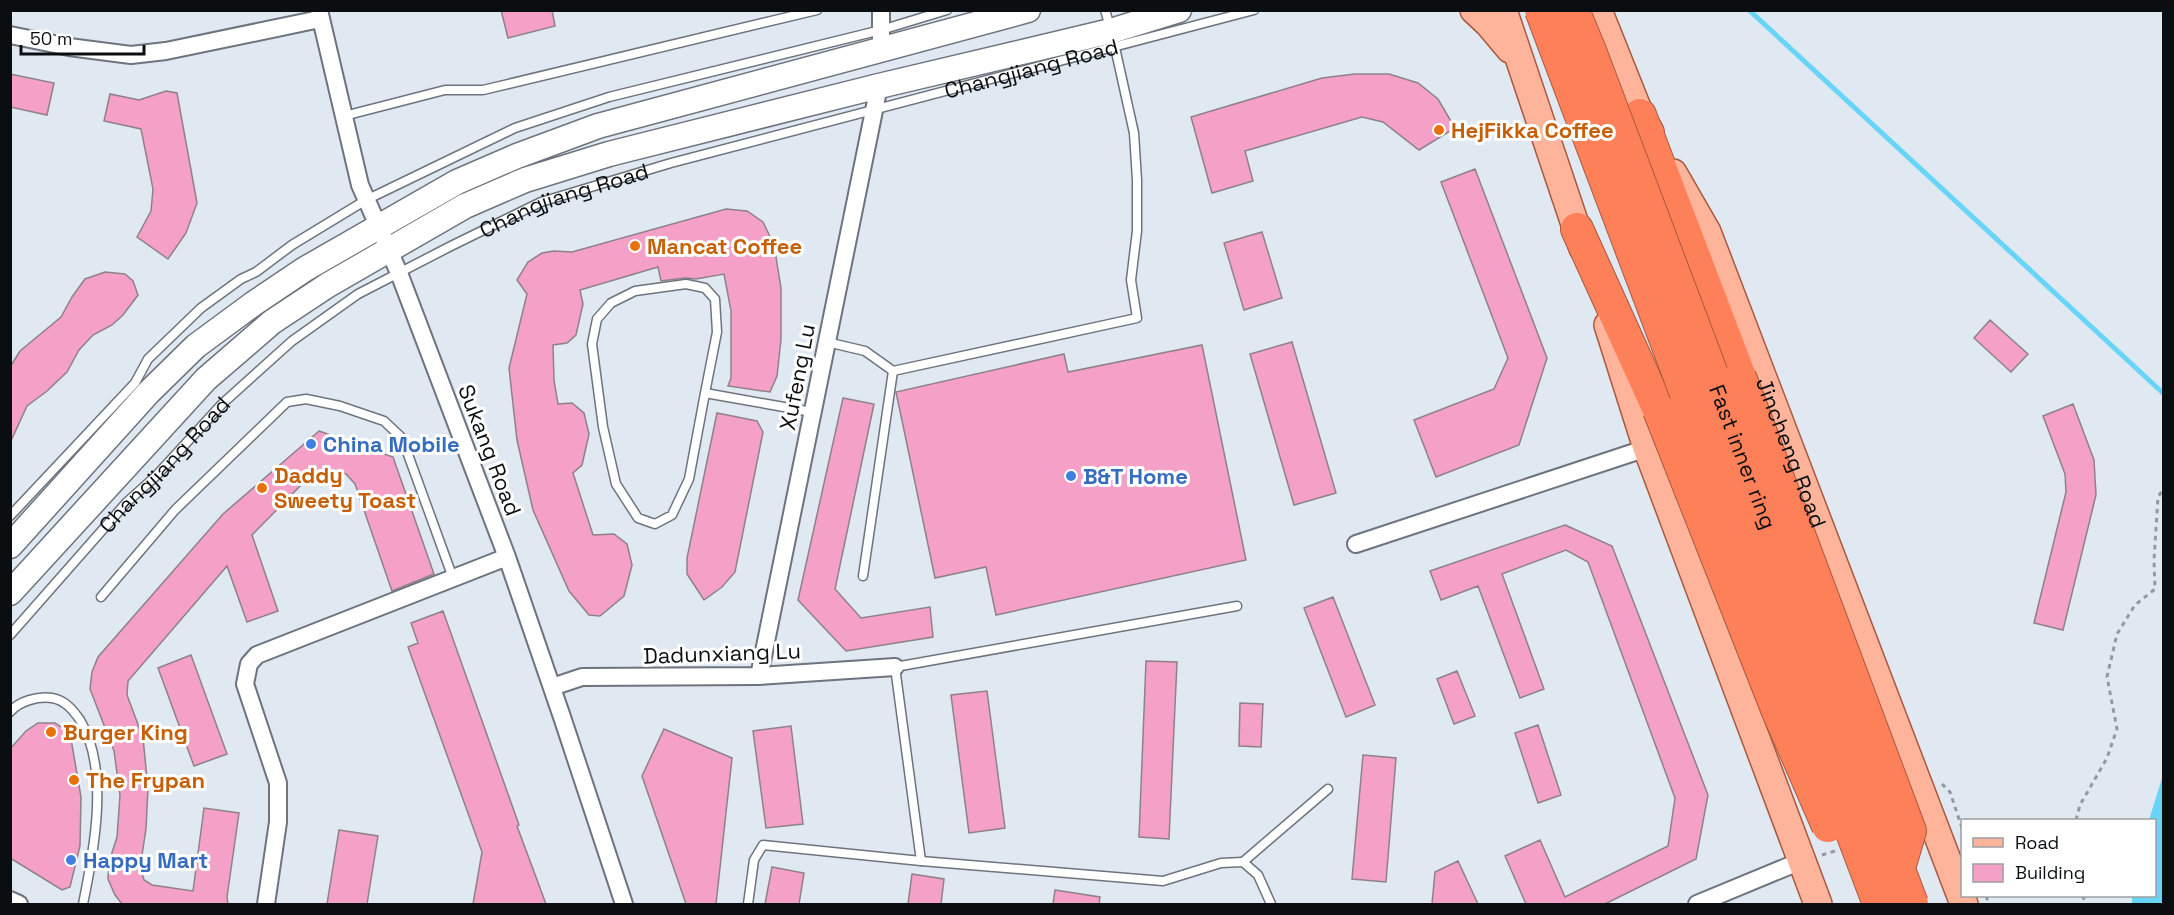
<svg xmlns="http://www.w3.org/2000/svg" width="2174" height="915" viewBox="0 0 2174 915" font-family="'Space Grotesk',sans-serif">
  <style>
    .water { fill: #68d5f7 }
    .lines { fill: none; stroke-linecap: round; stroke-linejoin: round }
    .stream { stroke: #68d5f7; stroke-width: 5 }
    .building { fill: #f4a0c7; stroke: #8e8287; stroke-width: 1.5 }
    .lane-casing { stroke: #6d747d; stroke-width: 11 }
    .street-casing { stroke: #6d747d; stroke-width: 20 }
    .secondary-casing { stroke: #6d747d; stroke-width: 27 }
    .primary-casing { stroke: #a9583f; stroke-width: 30 }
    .highway-casing { stroke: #a9583f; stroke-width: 34 }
    .path { stroke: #9399a0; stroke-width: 3; stroke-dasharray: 4.5 4.5; stroke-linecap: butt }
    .lane { stroke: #fff; stroke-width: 8 }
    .street { stroke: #fff; stroke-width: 16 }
    .secondary { stroke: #fff; stroke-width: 24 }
    .primary { stroke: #feb39b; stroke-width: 27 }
    .highway { stroke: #fe8058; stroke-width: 32 }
    .highway-bridge-casing { stroke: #a9583f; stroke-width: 34; stroke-linecap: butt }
    .highway-bridge { stroke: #fe8058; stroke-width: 32 }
    .food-dot { fill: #e8710a; stroke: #fff; stroke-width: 2 }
    .shop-dot { fill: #3f7fe0; stroke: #fff; stroke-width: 2 }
    .labels { text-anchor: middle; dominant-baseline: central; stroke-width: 6; stroke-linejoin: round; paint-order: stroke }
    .street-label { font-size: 22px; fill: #0b0e11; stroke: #fff }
    .food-label { font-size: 22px; font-weight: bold; fill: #c56008; stroke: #fff; text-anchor: start }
    .shop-label { font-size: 22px; font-weight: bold; fill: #366cbe; stroke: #fff; text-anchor: start }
  </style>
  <rect width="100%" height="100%" fill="#e0e8f2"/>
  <path class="water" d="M2163 775V904H2132V896H2154V820H2149Z"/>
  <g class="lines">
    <path class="stream" d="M1749 10 2164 394"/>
  </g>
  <path class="building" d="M501 10H552L555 26 508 38Z
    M10 74 54 83 47 115 10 107Z
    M1355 74H1389L1418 83 1438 99 1455 128 1419 150 1383 122 1362 117 1245 151 1253 181 1212 193 1191 117 1322 78Z
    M166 91 177 93 197 203 186 233 168 259 137 237 151 211 153 189 141 129 104 121 110 94 139 100Z
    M1475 169 1547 358 1519 445 1436 477 1414 420 1494 389 1508 358 1441 182Z
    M726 209 747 211 763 222 774 245 781 288V339L777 376 770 392 728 386 731 378V311L724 274 696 279 685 278 661 281 658 267 580 290 583 304 576 335 567 343 553 345 554 380 558 404 572 403 584 413 589 434 582 465 573 473 593 535 614 534 627 544 632 565 624 596 600 616 589 615 569 591 533 510 517 440 509 368 527 294 517 280 528 262 542 253 554 251 572 252Z
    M1262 232 1282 298 1244 310 1224 243Z
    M105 272 125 274 133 281 138 295 123 315 112 325 93 335 79 350 67 372 47 391 27 406 10 443V367L20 351 61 317 72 297 85 279Z
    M1990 320 2028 354 2011 372 1974 338Z
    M1292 342 1336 493 1294 505 1250 354Z
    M1202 345 1246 560 996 615 986 567 935 578 896 392 1064 354 1068 372Z
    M843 398 874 404 835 589 861 618 930 607 933 637 846 651 798 600Z
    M2073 404 2094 460 2096 495 2063 630 2034 623 2066 492 2065 474 2043 416Z
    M717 413 757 421 763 432 735 572 722 587 704 600 687 574V558Z
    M319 431 393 457 434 574 392 591 355 484 346 474 336 470H325L311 475 252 535 278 611 247 622 227 566 128 681 127 695 143 738 148 788 146 829 140 868 144 880 152 885 193 891 204 808 239 813 227 897 228 904H122L115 895 108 879 109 862 117 837 120 795 114 751 90 689 92 672 98 657 223 514Z
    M1565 525 1612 546 1708 795 1696 859 1605 904H1526L1505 856 1540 840 1565 897 1668 846 1675 798 1588 562 1566 550 1502 574 1544 689 1520 698 1478 586 1441 600 1430 571Z
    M1333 597 1375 705 1346 717 1304 608Z
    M443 611 519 825 517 826 546 904H473L482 852 408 647 418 643 411 623Z
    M191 655 227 754 194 766 158 668Z
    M1146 661 1177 662 1169 839 1139 837Z
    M1457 671 1475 716 1454 724 1437 679Z
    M987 691 1005 828 969 833 951 695Z
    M1240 703 1263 704 1261 747 1239 746Z
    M38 723H55L70 733 81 797 80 846 70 887 62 890 10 858V749L26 731Z
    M1538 725 1561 795 1538 803 1515 733Z
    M791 726 803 824 766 828 753 731Z
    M664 729 732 758 716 904H686L642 776Z
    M1363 755 1396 758 1386 882 1352 879Z
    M339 830 378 836 367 904H327Z
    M1458 861 1478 904H1432L1435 872Z
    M772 867 804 873 799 904H765Z
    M912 874 944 879 941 904H908Z
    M1055 890 1100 897 1099 904H1053Z"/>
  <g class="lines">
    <defs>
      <g id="lane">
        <path d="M1105 10 1111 30"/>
        <path d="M344 116 445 90H483L817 10"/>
        <path d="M827 342 865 351 893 371 863 576"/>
        <path d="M893 371 1137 318 1131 280 1137 231V180L1134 133 1114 43"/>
        <path d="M705 393 717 332 715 299 705 288 686 284 635 291 611 303 597 319 592 344 603 427 616 484 638 518 655 524 672 515 689 479 705 393 812 412"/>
        <path d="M10 516 135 383 148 359 201 308 241 279 256 272 292 245 366 200 515 128 609 97 881 30 947 10"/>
        <path d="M101 597 175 510 287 402 306 399 340 406 384 421 402 438 453 578"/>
        <path id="s1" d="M10 635 127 502 156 476 222 404 292 341 358 294 451 246 541 202 671 163 1254 10"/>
        <path d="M10 712C19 701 38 696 52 698 65 700 73 710 80 720 110 769 94 851 83 904"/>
        <path d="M921 861 895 667 1237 606"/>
        <path d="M1243 862 1328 789"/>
        <path d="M748 904 754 860 763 845 921 861 1163 881 1221 863 1243 862 1258 875 1271 904"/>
      </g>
      <path id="street" d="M319 10 360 185 399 273 507 557 562 717 624 904
        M881 10V51
        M10 35 69 47 131 55 166 51 320 19
        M1356 544 1647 448
        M759 676 879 86
        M552 687 582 677 759 676 895 667
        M10 900 19 904
        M266 904 278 822V783L245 684 249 664 257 655 507 557
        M1697 904 1801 861"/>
      <path id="secondary" d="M10 546 149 392 196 346 253 304 305 269 457 182 517 156 598 126 1028 10
        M10 593 206 379 272 322 328 285 465 206 525 180 609 154 879 86 1111 31 1179 10"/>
      <g id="primary">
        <path d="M1474 10 1489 24 1510 49"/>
        <path d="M1503 10 1583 248"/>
        <path d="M1598 10 1640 115 1650 132"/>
        <path id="s2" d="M1673 173 1707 232 1964 904"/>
        <path d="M1608 325 1647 448 1818 904"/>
      </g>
      <path id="highway" d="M1640 115 1740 377
        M1577 229 1659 410"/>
    </defs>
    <use href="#lane" class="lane-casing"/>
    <use href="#street" class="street-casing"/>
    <use href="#secondary" class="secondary-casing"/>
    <use href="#primary" class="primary-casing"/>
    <use href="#highway" class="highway-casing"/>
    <path class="path" d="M1942 784 1950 792 1962 828
      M2076 820 2080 805 2107 758 2117 729 2107 677 2117 634 2135 605 2155 589 2154 560 2158 497 2164 488
      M1822 855 1835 851
      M1986 896 1989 904
      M2082 896 2087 904"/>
    <use href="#lane" class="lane"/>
    <use href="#street" class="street"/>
    <use href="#secondary" class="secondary"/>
    <use href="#primary" class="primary"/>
    <use href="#highway" class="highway"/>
    <defs>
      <g id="highway-bridge">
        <path d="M1541 10 1879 904"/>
        <path id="s3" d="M1573 10 1590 51 1912 904"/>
        <path d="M1740 377 1910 831 1899 868"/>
        <path d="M1659 410 1777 709 1828 826"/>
      </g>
    </defs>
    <use href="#highway-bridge" class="highway-bridge-casing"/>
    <use href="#highway-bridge" class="highway-bridge"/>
  </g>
  <g class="food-dot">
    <circle cx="1439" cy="130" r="6"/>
    <circle cx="635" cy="246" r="6"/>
    <circle cx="262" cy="488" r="6"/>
    <circle cx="51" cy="732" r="6"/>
    <circle cx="74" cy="780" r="6"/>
  </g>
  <g class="shop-dot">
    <circle cx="311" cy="444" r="6"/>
    <circle cx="1071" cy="476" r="6"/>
    <circle cx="71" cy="860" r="6"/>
  </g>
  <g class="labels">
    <g class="street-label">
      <text stroke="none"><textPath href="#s1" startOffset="1202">Changjiang Road</textPath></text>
      <text stroke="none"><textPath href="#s1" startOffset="716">Changjiang Road</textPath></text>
      <text transform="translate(797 377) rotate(-79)">Xufeng Lu</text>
      <text transform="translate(490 450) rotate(69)">Sukang Road</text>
      <text stroke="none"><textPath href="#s2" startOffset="304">Jincheng Road</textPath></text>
      <text stroke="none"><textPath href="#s3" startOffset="478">Fast inner ring</textPath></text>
      <text stroke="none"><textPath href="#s1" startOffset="230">Changjiang Road</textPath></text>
      <text transform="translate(722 653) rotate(-2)">Dadunxiang Lu</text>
    </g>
    <g class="food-label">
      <text x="1451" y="130">HejFikka Coffee</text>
      <text x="647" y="246">Mancat Coffee</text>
      <text x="274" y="475">Daddy<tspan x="274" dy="25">Sweety Toast</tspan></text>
      <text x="63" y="732">Burger King</text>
      <text x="86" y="780">The Frypan</text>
    </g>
    <g class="shop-label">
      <text x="323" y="444">China Mobile</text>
      <text x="1083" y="476">B&amp;T Home</text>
      <text x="83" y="860">Happy Mart</text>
    </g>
  </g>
  <rect width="2174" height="915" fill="none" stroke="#0b0e11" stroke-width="24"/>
  <rect x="1961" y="819" width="195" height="78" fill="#ffffff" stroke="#9d9fa0" stroke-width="1.5"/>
  <rect x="1973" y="838" width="30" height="9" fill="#feb39b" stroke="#9d9fa0" stroke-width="1.5"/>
  <text x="2015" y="849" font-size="18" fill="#0b0e11">Road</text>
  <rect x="1973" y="864" width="30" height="18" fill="#f4a0c7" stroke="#9d9fa0" stroke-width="1.5"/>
  <text x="2015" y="879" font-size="18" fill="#0b0e11">Building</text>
  <path d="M21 45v9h123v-9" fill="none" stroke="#0b0e11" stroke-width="3"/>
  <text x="30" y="45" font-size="18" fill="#0b0e11" stroke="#ffffff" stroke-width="4.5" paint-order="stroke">50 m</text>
</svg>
